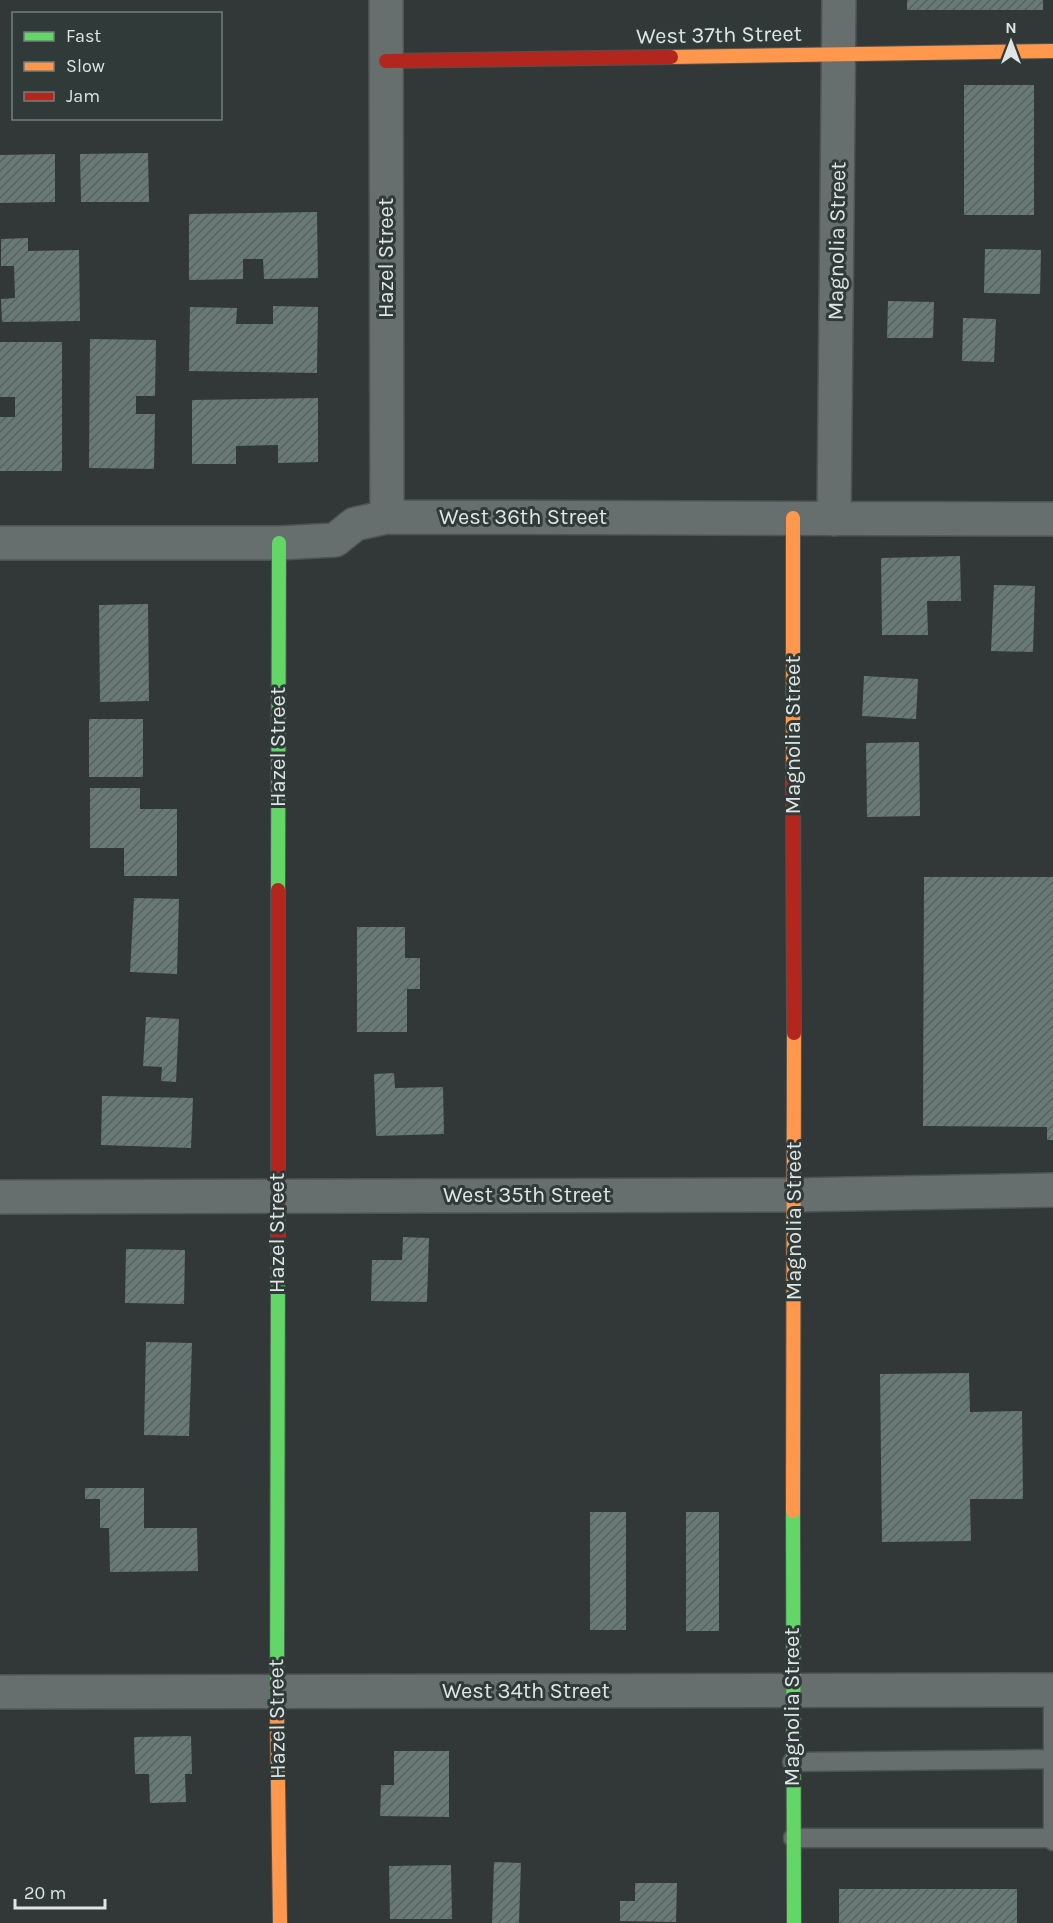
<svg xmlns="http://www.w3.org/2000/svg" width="1053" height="1923" viewBox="0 0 1053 1923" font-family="Karla,sans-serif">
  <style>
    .building { fill: url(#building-hatch) }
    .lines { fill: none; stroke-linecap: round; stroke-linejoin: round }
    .lane-casing { stroke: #4f5352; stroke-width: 21 }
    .street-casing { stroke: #4f5352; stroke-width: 36 }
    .fast-casing { stroke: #4f5352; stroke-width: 16 }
    .slow-casing { stroke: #4f5352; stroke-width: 16 }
    .jam-casing { stroke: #4f5352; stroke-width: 16 }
    .lane { stroke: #666f6d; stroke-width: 18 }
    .street { stroke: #666f6d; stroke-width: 33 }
    .fast { stroke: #63d668; stroke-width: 14 }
    .slow { stroke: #ff974d; stroke-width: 14 }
    .jam { stroke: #b3261e; stroke-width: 14 }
    .labels { text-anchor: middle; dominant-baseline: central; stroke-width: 6; stroke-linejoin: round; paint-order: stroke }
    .street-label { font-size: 22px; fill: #dfe5e4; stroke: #303a38 }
  </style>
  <defs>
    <pattern id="building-hatch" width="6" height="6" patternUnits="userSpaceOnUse" patternTransform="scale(1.5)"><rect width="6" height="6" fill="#687976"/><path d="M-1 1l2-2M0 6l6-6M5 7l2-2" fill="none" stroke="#576260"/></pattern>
  </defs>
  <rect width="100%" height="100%" fill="#323837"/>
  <path class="building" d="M907 0H1043V10H907Z
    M964 85H1034V215H964Z
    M148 153 149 202H81L80 154Z
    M55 154V202L0 203V155Z
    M317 212 318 278 264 279 263 259H243V279L189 280V214Z
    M28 238V251L79 250 80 321 2 322 1 299 15 298 14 266H1V239Z
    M985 249 1041 250 1040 294 984 293Z
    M888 301 934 302 933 338H887Z
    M273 306 318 307 317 373 189 371 190 307 237 308 236 324H273Z
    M963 318 996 319 994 362 962 361Z
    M90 339 156 340 155 396H136V414H155L154 469 89 468Z
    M0 342H62V471H0V417H15V397H0Z
    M318 398V462L278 463V445L236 446V464H192V400Z
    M960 556 961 601H927L928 635H882L881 558Z
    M994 585 1035 586 1033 652 991 651Z
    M148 604 149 701 100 702 99 605Z
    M864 676 918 679 916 719 862 716Z
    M89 719H143V777H89Z
    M919 742 920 816 867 817 866 743Z
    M90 788H140V809H177V876H124V848H90Z
    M924 877H1053V1140H1047V1127L923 1126Z
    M134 898 179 899 177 974 130 972Z
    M357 927H405V958H420V989H407V1032H357Z
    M146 1017 179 1019 176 1082 161 1081 162 1067 143 1066Z
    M394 1073 395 1088 443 1087 444 1134 376 1136 374 1074Z
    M102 1096 193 1098 191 1148 101 1145Z
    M403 1237 429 1238 427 1302 371 1301 372 1260H402Z
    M126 1249 185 1250 184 1304 125 1303Z
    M146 1342 192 1343 189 1436 144 1435Z
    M969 1373 970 1412 1022 1411 1023 1499H970L971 1541 882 1542 880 1374Z
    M85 1488H144V1528H197L198 1571 110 1572 109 1528H100V1499H85Z
    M590 1512H626V1630H590Z
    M686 1512H719V1631H686Z
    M191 1736 192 1774H185L186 1802 150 1803 149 1774H135L134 1737Z
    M394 1751H449V1817L380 1816 381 1785H394Z
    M494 1862 521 1863 519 1923H492Z
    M451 1865 452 1919H390L389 1866Z
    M635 1883H677L676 1922 620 1921V1901H635Z
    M839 1889H1017V1923H839Z"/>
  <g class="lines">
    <defs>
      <path id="lane" d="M1053 1690V1841
        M792 1762 1053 1759
        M793 1838H1053"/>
      <path id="street" d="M386 0 387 517
        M834 519 839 0
        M0 543H279L335 540 355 524 387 517 1053 519
        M0 1197 794 1195 1053 1190
        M0 1692 1053 1690"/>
      <path id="fast" d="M278 890 279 543
        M793 1511 794 1923
        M277 1714 278 1254"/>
      <path id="slow" d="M671 57 1053 51
        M793 518V775
        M793 1511 794 1033
        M277 1714 280 1923"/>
      <path id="jam" d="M386 61 671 57
        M793 775 794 1033
        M278 1254V890"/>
    </defs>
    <use href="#lane" class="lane-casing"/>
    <use href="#street" class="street-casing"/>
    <use href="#fast" class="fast-casing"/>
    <use href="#slow" class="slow-casing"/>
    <use href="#jam" class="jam-casing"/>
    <use href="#lane" class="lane"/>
    <use href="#street" class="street"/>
    <use href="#fast" class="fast"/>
    <use href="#slow" class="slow"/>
    <use href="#jam" class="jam"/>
  </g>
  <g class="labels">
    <g class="street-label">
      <text transform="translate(719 35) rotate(-1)">West 37th Street</text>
      <text transform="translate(837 241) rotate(-89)">Magnolia Street</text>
      <text transform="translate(386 258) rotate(-90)">Hazel Street</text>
      <text x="523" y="517">West 36th Street</text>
      <text transform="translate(793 735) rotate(-90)">Magnolia Street</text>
      <text transform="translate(278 747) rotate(-90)">Hazel Street</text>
      <text x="527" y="1195">West 35th Street</text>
      <text transform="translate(794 1221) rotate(-90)">Magnolia Street</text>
      <text transform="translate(277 1233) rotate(-90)">Hazel Street</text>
      <text x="526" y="1691">West 34th Street</text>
      <text transform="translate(792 1707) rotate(-90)">Magnolia Street</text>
      <text transform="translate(277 1719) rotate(-91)">Hazel Street</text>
    </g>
  </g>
  <rect x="12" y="12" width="210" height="108" fill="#303a38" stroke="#767e7d" stroke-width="1.5"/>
  <rect x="24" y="32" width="30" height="9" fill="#63d668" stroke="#767e7d" stroke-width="1.5"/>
  <text x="66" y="42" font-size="18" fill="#dfe5e4">Fast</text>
  <rect x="24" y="62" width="30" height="9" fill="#ff974d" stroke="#767e7d" stroke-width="1.5"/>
  <text x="66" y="72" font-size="18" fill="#dfe5e4">Slow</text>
  <rect x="24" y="92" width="30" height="9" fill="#b3261e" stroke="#767e7d" stroke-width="1.5"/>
  <text x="66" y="102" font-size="18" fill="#dfe5e4">Jam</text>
  <g transform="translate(1011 42)" stroke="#303a38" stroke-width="4.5" paint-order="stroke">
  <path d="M0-4.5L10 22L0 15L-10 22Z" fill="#dfe5e4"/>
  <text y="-9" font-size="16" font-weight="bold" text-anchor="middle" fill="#dfe5e4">N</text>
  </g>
  <path d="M15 1899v9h90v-9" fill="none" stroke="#dfe5e4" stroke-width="3"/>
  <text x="24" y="1899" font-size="18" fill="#dfe5e4" stroke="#303a38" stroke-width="4.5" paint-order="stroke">20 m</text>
</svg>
